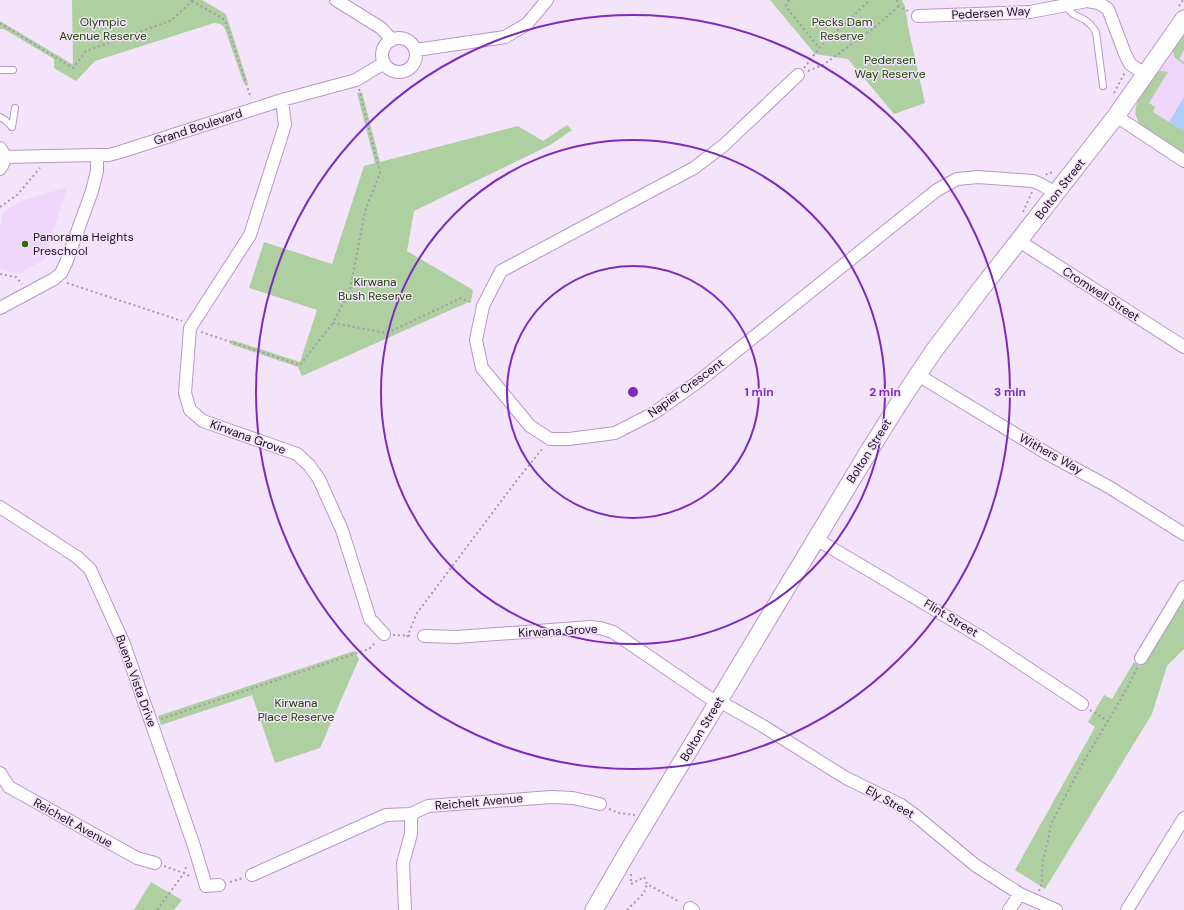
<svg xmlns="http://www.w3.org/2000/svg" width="1184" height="910" viewBox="0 0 1184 910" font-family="'DM Sans',sans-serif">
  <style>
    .built { fill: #f1d6fc }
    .green { fill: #aecfa0 }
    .building { fill: #aecdf8 }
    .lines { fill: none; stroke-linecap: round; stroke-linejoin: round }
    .lane-casing { stroke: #bb95ca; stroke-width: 8 }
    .street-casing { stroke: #bb95ca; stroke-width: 14 }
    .secondary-casing { stroke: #bb95ca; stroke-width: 19 }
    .path { stroke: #a798ad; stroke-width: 2; stroke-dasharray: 2 3; stroke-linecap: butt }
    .lane { stroke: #fff; stroke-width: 6 }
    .street { stroke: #fff; stroke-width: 12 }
    .secondary { stroke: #fff; stroke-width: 17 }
    .ring { fill: none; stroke: #7b2cbf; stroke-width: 2 }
    .poi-dot { fill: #326f02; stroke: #f4e4fb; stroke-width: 1.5 }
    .labels { text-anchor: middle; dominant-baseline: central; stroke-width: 3; stroke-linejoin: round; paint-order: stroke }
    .street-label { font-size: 12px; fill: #1b0d20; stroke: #f4e4fb }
    .park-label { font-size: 12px; fill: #1e4702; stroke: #f4e4fb }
    .poi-label { font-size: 12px; fill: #1b0d20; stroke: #f4e4fb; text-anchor: start }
    .centre { fill: #7b2cbf; stroke: #f4e4fb; stroke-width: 2 }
    .ring-label { font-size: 12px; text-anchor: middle; font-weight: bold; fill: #7b2cbf; stroke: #f4e4fb; stroke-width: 3; stroke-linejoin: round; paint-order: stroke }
  </style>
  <rect width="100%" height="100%" fill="#f4e4fb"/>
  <path class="built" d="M1184 32V153L1140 125 1137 120 1135 114 1136 107 1138 100Z
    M67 187 45 259 19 274 0 269V229L3 212 18 202Z"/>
  <path class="green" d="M72 0H202L226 14 248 83 244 84 225 29C223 25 219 23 214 23L95 61 76 81 54 68V59L4 29H0V21L72 64 73 63Z
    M770 0H902L905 7 909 31 925 103 894 114 848 59 815 54Z
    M1184 32V50L1179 59 1184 62V64H1183L1174 57 1173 49Z
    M1160 71 1168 72 1149 103 1155 107 1153 112 1184 131V153L1144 127C1123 111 1146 89 1156 73Z
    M362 92 380 162 518 126 543 141 567 125 572 130 550 145 414 211 407 251 473 290 471 301 302 376 298 367 230 344 232 340 300 362 317 310 249 288 264 242 332 264 364 166 375 163 357 93Z
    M1184 597V649L1167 666 1152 714 1045 889 1015 870 1095 727 1088 722 1104 695 1112 699 1134 662 1141 666Z
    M354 651 359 659 320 748 275 763 252 695 161 725 158 716Z
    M151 882 182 900 174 910H134Z"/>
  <path class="building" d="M1184 97V131L1169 122Z"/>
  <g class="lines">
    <defs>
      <path id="lane" d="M1064 5 1073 14 1085 20 1091 25 1096 32 1103 86
        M0 70H13
        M0 117 5 120 12 127
        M12 127 15 108"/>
      <path id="street" d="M336 0 381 28 392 40
        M918 16 1030 12 1087 1 1099 3 1108 9 1125 54 1130 64 1146 75
        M382 55a17 17 0 1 1 34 0a17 17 0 1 1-34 0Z
        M416 50 505 37 527 24 547 0
        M798 75 724 145 694 168 501 271 483 306 476 340 482 368 530 426 550 439H569L615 433 654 413 699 381 937 190 957 179 978 177 1033 181 1040 184 1056 193
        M282 100 285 125 250 235 190 328 185 393 190 410 203 421 297 454 309 465 319 479 342 530 370 619 384 634
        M1116 116 1184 161
        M0 148C6 155 5 162 0 169
        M4 157 97 155H109L120 152 282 100 356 80 384 63
        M1019 241 1184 347
        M0 308 54 279 61 273 66 263 92 191 97 171V155
        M918 375 1048 454 1109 487 1184 534
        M0 507 77 557 90 569 124 644 194 846 206 886 219 885
        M816 539 867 569 984 639 1082 704
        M424 636 457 637 590 627 600 628 613 632 717 703
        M1141 658 1184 587
        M719 701 763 726 846 778 901 805 916 816 975 865 1020 894 1056 910
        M0 773 9 787 137 858 155 863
        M252 875 386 815 411 814 428 806 551 797 573 798 600 804
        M690 908 693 910
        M405 910 403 863 411 834V814
        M1009 910 1020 894
        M1127 910 1184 818"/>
      <path id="secondary" d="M594 910 627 853 869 451 901 400 933 352 977 294 1116 116 1184 19"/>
    </defs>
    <use href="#lane" class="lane-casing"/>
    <use href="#street" class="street-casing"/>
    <use href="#secondary" class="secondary-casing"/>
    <path class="path" d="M789 0 786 6 787 8 816 44 820 47
      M897 0 899 6 908 11
      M192 1 225 20 251 98
      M1179 6 1183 0
      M0 23 73 68 86 51 172 20 193 0
      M804 68 820 47 870 0
      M808 71 823 65 875 27 899 6
      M359 89 380 173 365 211 350 290 333 323 387 333 461 298 473 303
      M1114 93 1125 72
      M1046 175 1048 173 1055 172
      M0 207 17 195 40 168
      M1023 212 1032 192
      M0 274 16 277 22 284
      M67 283 182 321
      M201 332 300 365 333 323
      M393 635 413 636
      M407 637 417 613 517 480 543 448
      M1090 710 1108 721
      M161 719 369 649 376 642
      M609 809 619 813 635 815
      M164 866 184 873 191 877
      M631 874V884L644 877 647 884 680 902
      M230 882 243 878
      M1039 891 1042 883V871L1043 860 1048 840 1051 824 1080 768 1129 685 1137 668
      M157 910 184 873 187 864
      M627 910 644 893 647 884"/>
    <use href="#lane" class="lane"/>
    <use href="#street" class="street"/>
    <use href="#secondary" class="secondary"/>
  </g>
  <g class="ring">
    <circle cx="633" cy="392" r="126"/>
    <circle cx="633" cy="392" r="252"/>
    <circle cx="633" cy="392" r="377"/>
  </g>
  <circle class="poi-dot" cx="25" cy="244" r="4"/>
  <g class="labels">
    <g class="street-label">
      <text transform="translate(991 13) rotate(-3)">Pedersen Way</text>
      <text transform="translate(198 127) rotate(-18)">Grand Boulevard</text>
      <text transform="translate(1060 189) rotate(-52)">Bolton Street</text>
      <text transform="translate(1101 294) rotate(33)">Cromwell Street</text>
      <text transform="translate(686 388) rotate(-36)">Napier Crescent</text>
      <text transform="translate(248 437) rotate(20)">Kirwana Grove</text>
      <text transform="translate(869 451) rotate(-58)">Bolton Street</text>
      <text transform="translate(1051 454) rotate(29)">Withers Way</text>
      <text transform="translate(951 618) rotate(31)">Flint Street</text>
      <text transform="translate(558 631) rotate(-3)">Kirwana Grove</text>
      <text transform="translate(136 681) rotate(70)">Buena Vista Drive</text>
      <text transform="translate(702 729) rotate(-59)">Bolton Street</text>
      <text transform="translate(479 802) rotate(-5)">Reichelt Avenue</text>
      <text transform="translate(890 802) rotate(29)">Ely Street</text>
      <text transform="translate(73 823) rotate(29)">Reichelt Avenue</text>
    </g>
    <g class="park-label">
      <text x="103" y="22">Olympic<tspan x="103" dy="14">Avenue Reserve</tspan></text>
      <text x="842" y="22">Pecks Dam<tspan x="842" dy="14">Reserve</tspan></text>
      <text x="890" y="60">Pedersen<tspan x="890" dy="14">Way Reserve</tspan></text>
      <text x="375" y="282">Kirwana<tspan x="375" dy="14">Bush Reserve</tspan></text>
      <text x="296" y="703">Kirwana<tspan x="296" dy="14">Place Reserve</tspan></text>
    </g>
    <g class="poi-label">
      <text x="33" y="237">Panorama Heights<tspan x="33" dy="14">Preschool</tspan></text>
    </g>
  </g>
  <circle cx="633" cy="392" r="6" class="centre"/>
  <g class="ring-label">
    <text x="759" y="396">1 min</text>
    <text x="885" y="396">2 min</text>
    <text x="1010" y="396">3 min</text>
  </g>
</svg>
